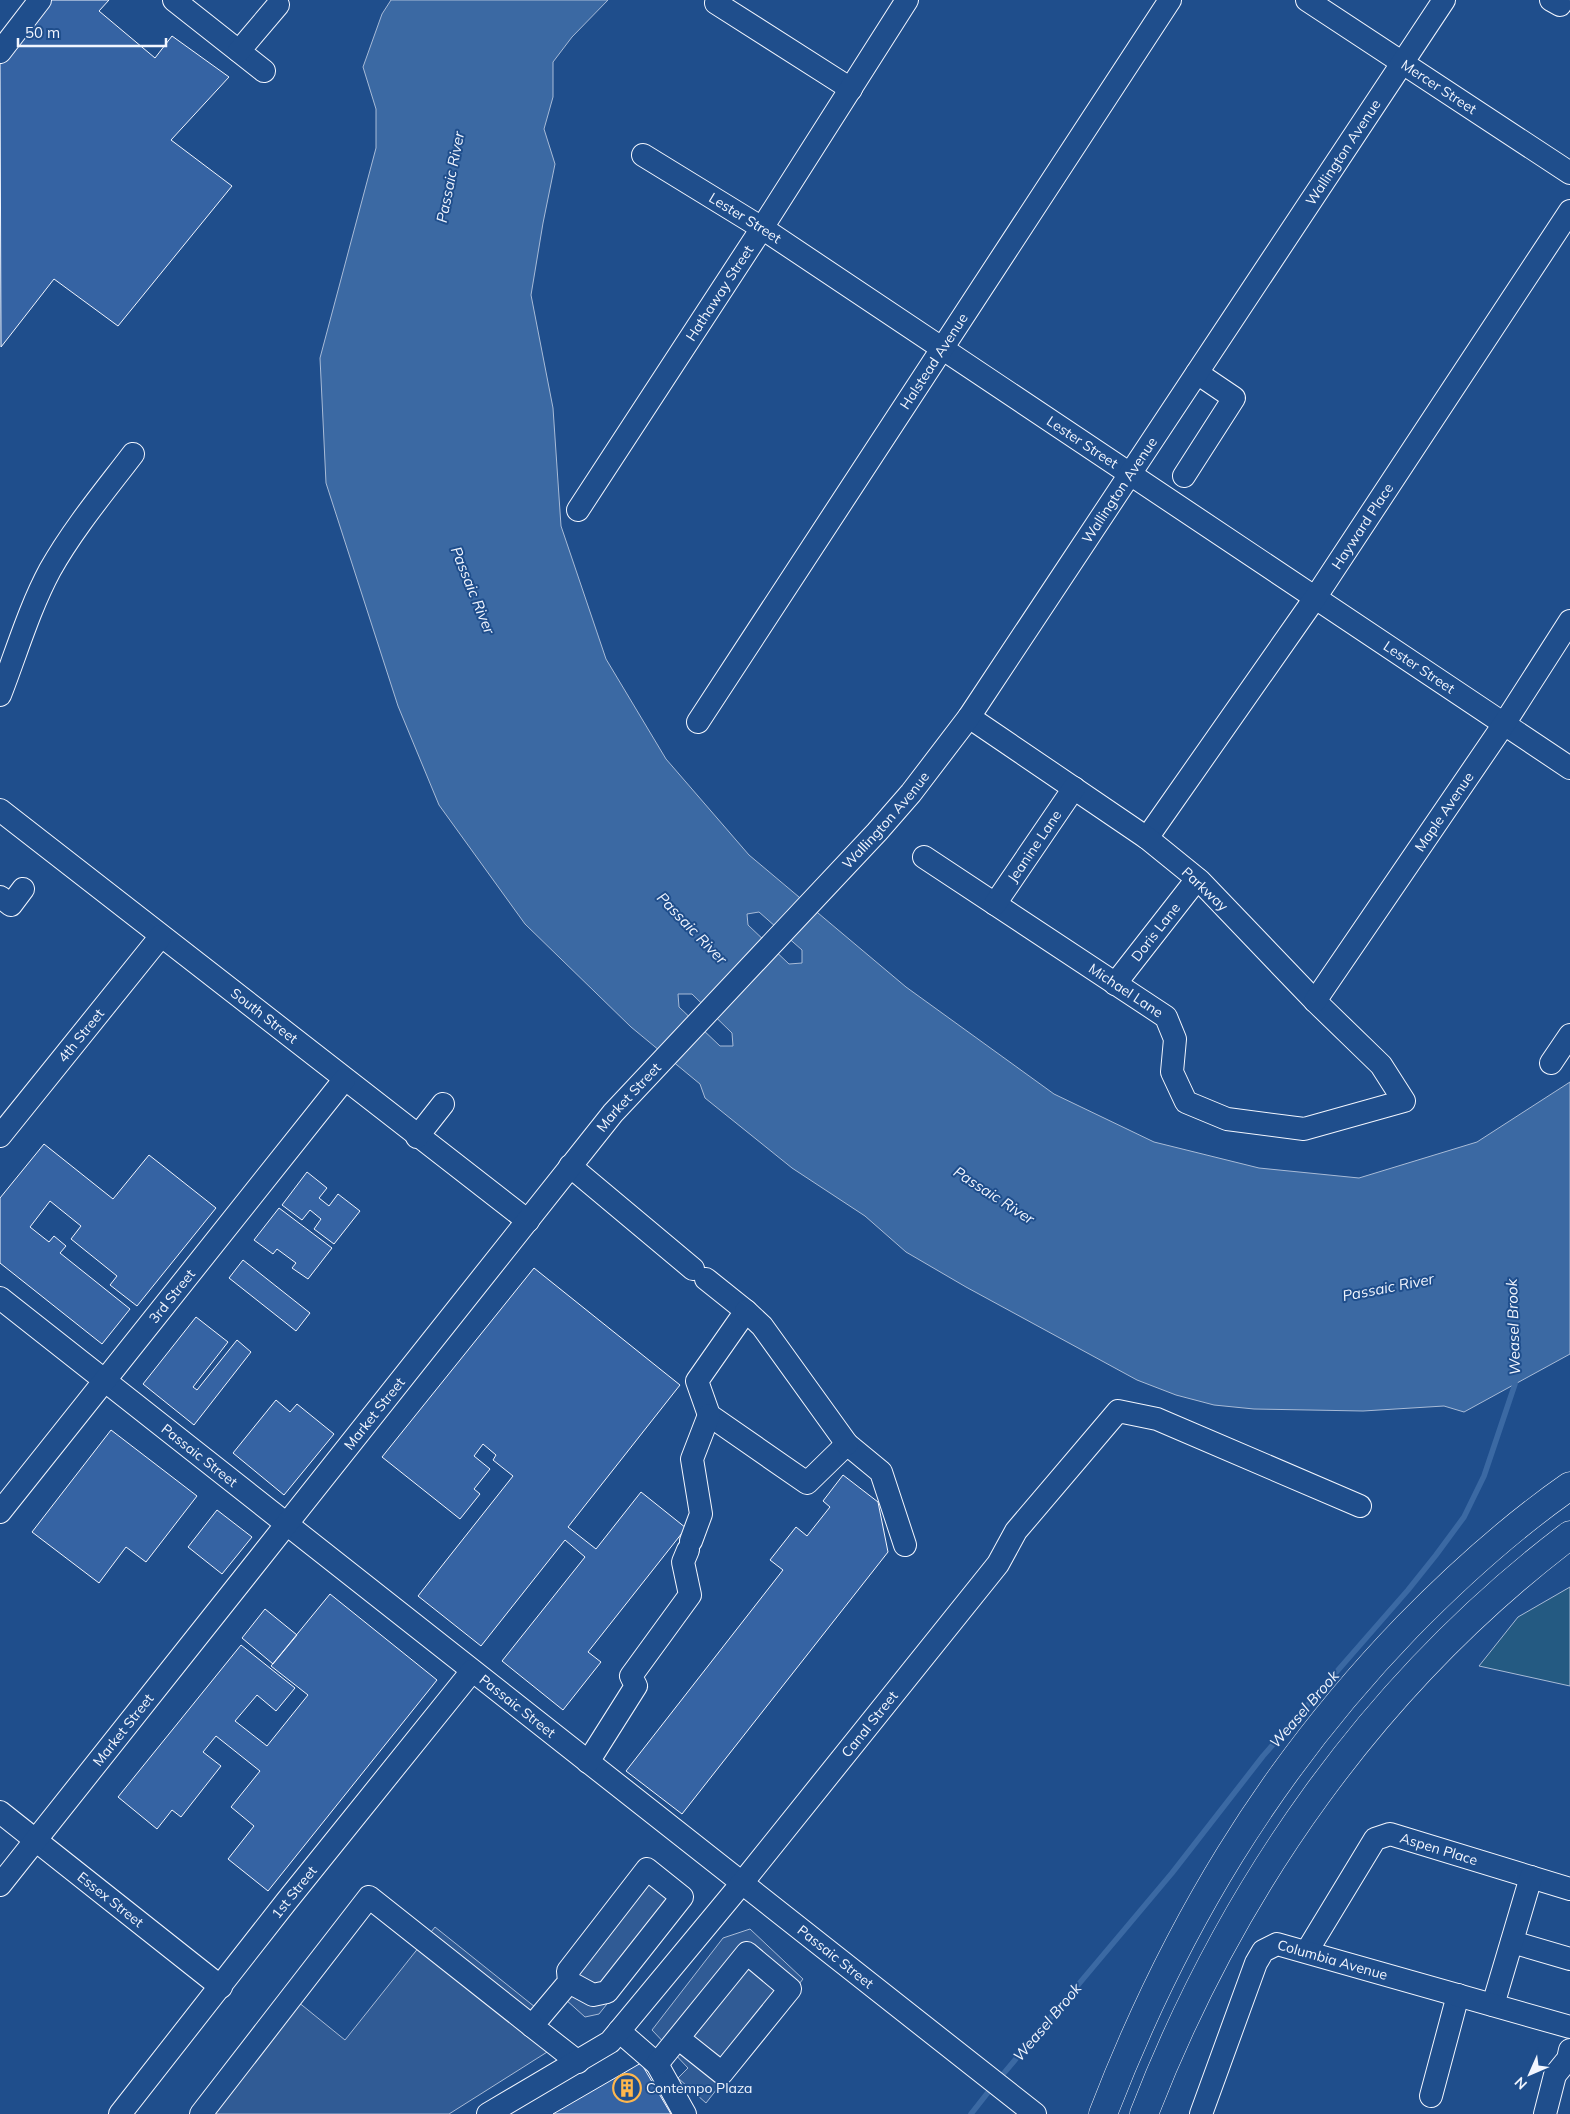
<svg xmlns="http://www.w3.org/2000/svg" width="1570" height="2114" viewBox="0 0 1570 2114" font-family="Mulish,sans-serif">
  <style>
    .green { fill: #245a82; stroke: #a8bbd7 }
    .parking { fill: #305b95; stroke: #a8bbd7 }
    .water { fill: #3b69a3; stroke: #a8bbd7; fill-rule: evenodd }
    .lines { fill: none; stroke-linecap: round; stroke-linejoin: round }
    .stream { stroke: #3b69a3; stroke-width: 5.5 }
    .building { fill: #3563a3; stroke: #f2f6ff }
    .minor-casing { stroke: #f2f6ff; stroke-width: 24 }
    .highway-casing { stroke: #f2f6ff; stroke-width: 29 }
    .minor { stroke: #1f4e8c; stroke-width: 22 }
    .highway { stroke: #1f4e8c; stroke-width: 28 }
    .labels { text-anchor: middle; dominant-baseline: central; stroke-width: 4; stroke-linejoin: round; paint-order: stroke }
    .street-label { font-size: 14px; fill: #f2f6ff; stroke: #1f4e8c }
    .poi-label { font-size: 14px; fill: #f2f6ff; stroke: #1f4e8c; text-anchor: start }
    .water-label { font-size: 15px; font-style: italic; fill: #f2f6ff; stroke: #1f4e8c }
  </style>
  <rect width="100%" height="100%" fill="#1f4e8c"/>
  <path class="green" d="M1570 1587V1686L1479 1666 1518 1617Z"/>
  <path class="parking" d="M649 1864 691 1898 599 2014 585 2017 565 1999 542 2023 563 2042 449 2114H191L287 1993 345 2040 435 1927 535 2007Z
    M750 1929 803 1979 706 2103 678 2078 688 2068 652 2030 723 1938Z"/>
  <path class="water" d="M391 0H608L572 37 553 62V97L544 129 555 164 543 223 531 295 553 408 561 526 606 659 666 759 749 855 906 987 1054 1094 1154 1142 1259 1168 1359 1178 1477 1142 1570 1082V1354L1464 1412 1444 1406 1363 1411 1254 1409 1214 1405 1176 1395 1137 1380 966 1287 906 1252 865 1216 792 1168 705 1098 700 1084 631 1027 525 924 439 805 398 706 326 483 320 358 376 148V109L363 67 382 14ZM759 912 802 950V963L789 964 748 925 747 914ZM678 994H692L732 1033 733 1046H720L679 1007Z"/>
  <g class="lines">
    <path class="stream" d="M999 2079 1172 1873 1263 1756 1408 1590 1436 1555 1464 1517 1484 1476 1515 1384V1378
      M971 2114 993 2086"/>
  </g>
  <path class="building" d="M48 0H109L99 11 155 58 172 36 229 77 171 140 232 186 118 326 54 279 1 347 0 63Z
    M44 1144 113 1199 149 1155 216 1208 137 1306 110 1285 117 1276 71 1239 81 1226 50 1201 30 1227 49 1242 54 1236 66 1246 60 1253 130 1309 102 1344 0 1263V1198Z
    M307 1172 327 1188 319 1198 329 1206 338 1194 360 1211 334 1244 314 1229 321 1219 310 1210 302 1220 282 1205Z
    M279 1208 332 1248 308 1279 292 1268 296 1263 277 1249 273 1254 254 1240Z
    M243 1260 310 1313 296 1331 229 1278Z
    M534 1268 680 1385 568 1527 596 1549 641 1492 686 1528 588 1652 601 1662 563 1710 502 1661 585 1557 565 1540 481 1646 418 1596 513 1476 493 1460 496 1455 483 1444 474 1456 490 1469 474 1489 480 1494 460 1519 382 1457Z
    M196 1317 228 1342 193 1387 197 1390 237 1340 251 1352 194 1425 143 1384Z
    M276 1400 290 1412 297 1404 334 1434 284 1495 233 1453Z
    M111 1430 197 1496 146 1562 126 1547 99 1583 32 1532Z
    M843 1475 878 1502 888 1552 682 1814 626 1771 783 1570 770 1560 796 1527 807 1536 830 1507 823 1501Z
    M217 1510 252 1537 222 1574 188 1547Z
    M330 1594 437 1680 268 1891 228 1859 254 1826 231 1807 260 1771 216 1736 203 1752 221 1766 181 1817 172 1810 157 1829 118 1797 241 1645 295 1688 276 1711 257 1695 235 1721 267 1746 308 1695 271 1666Z
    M265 1609 297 1635 273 1664 242 1638Z
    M641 2063 671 2114H553Z"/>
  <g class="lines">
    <defs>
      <g id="minor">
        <path d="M174 0 264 71"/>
        <path id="s1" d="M1307 0 1570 173"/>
        <path d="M1551 0 1560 5"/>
        <path d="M716 3 851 89"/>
        <path d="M239 51 278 5"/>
        <path d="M0 52 40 0"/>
        <path id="s2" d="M643 155 762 228 1570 768"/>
        <path d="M1184 476 1234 398 1197 373"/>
        <path id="s3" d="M578 510 762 228 907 0"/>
        <path d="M0 695C16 654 29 609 50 570 73 529 104 492 133 454"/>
        <path id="s4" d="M698 722 1170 0"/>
        <path id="s5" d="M0 810 528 1221"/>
        <path id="s6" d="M1147 838 1315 598 1570 211"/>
        <path id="s7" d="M924 857 1166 1017 1175 1039 1172 1072 1186 1102 1227 1119 1304 1129 1404 1101 1381 1065 1315 1001 1200 881 1147 838 969 717"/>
        <path d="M0 897 11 905 23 889"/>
        <path id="s8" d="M995 904 1074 788"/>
        <path id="s9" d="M1115 984 1197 879"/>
        <path id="s10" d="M1315 1001 1504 724 1570 621"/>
        <path d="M1551 1063 1570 1035"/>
        <path id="s11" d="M0 1136 161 936"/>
        <path d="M417 1137 443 1104"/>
        <path d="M570 1166 693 1269"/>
        <path d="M706 1279 746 1311 697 1381 709 1415 807 1483 847 1444 881 1472 905 1545"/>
        <path id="s12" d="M0 1298 1035 2114"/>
        <path d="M746 1311 762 1326 847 1444"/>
        <path id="s13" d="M0 1512 344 1080"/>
        <path d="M691 1541 701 1514 692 1459 709 1415"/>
        <path d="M588 1762 636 1686 631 1676 690 1595 683 1562 688 1550"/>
        <path id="s14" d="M0 1812 221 1987"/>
        <path id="s15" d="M0 1885 613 1113 877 832 911 793 969 717 1444 0"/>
        <path d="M1512 1942 1570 1959"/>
        <path id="s16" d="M1307 1951 1375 1839 1390 1834 1570 1889"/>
        <path d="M569 1982 593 1995 607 1992 682 1897 647 1869 568 1971 569 1982 532 2026 578 2062"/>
        <path d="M1493 2005 1531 1877"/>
        <path d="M619 2031 657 2064 685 2114"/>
        <path d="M657 2064 747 1953 790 1989 722 2073 678 2038"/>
        <path d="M1431 2096 1458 1995"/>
        <path id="s17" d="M120 2114 286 1902 472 1671"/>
        <path d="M201 2114 369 1897 532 2026"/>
        <path id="s18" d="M488 2114 610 2042 742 1883 998 1564 1016 1531 1118 1411 1157 1419 1360 1506"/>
        <path id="s19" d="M1201 2114 1256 1963 1263 1951 1277 1944 1570 2027"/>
        <path d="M1545 2114 1555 2075 1568 2059 1570 2050"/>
      </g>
      <path id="highway" d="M1103 2114C1174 1929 1269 1770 1407 1627 1457 1576 1511 1527 1570 1486
        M1144 2114C1232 1886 1375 1683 1570 1535"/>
    </defs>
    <use href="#minor" class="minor-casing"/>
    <use href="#highway" class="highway-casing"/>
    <use href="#minor" class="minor"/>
    <use href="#highway" class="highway"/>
  </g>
  <defs>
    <symbol id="building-ring" viewBox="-11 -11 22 22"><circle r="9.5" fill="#1f4e8c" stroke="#ffb74d" stroke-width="1.5"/><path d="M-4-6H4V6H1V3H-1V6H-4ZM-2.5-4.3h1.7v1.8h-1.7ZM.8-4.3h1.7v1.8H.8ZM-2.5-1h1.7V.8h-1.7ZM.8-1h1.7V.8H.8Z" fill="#ffb74d"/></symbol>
  </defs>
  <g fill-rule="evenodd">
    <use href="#building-ring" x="611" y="2072" width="32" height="32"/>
  </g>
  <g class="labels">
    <g class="street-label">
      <text stroke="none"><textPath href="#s1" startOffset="158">Mercer Street</textPath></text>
      <text stroke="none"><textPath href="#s15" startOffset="2196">Wallington Avenue</textPath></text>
      <text stroke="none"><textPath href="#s2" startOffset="120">Lester Street</textPath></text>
      <text stroke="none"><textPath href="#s3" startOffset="259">Hathaway Street</textPath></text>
      <text stroke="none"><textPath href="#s4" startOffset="431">Halstead Avenue</textPath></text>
      <text stroke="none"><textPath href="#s2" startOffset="525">Lester Street</textPath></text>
      <text stroke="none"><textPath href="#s15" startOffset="1791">Wallington Avenue</textPath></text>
      <text stroke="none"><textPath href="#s6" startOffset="379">Hayward Place</textPath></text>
      <text stroke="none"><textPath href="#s2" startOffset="930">Lester Street</textPath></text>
      <text stroke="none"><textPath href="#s10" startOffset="229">Maple Avenue</textPath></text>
      <text stroke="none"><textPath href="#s15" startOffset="1386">Wallington Avenue</textPath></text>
      <text stroke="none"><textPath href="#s8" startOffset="70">Jeanine Lane</textPath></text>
      <text transform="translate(1205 889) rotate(43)">Parkway</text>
      <text stroke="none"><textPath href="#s9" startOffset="66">Doris Lane</textPath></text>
      <text stroke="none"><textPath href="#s7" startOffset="242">Michael Lane</textPath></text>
      <text stroke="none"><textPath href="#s5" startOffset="335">South Street</textPath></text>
      <text stroke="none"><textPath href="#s11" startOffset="129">4th Street</textPath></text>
      <text stroke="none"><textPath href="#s15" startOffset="1008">Market Street</textPath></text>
      <text stroke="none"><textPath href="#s13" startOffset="276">3rd Street</textPath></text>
      <text stroke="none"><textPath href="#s15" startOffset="602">Market Street</textPath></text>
      <text stroke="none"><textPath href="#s12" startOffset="254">Passaic Street</textPath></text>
      <text stroke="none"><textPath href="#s12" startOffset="659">Passaic Street</textPath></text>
      <text stroke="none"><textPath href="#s18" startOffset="552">Canal Street</textPath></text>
      <text stroke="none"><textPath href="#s15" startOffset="198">Market Street</textPath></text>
      <text stroke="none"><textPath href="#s16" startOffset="198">Aspen Place</textPath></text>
      <text stroke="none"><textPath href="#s17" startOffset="282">1st Street</textPath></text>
      <text stroke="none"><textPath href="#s14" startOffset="141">Essex Street</textPath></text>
      <text stroke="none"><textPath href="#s12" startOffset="1064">Passaic Street</textPath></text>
      <text stroke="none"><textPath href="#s19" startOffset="248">Columbia Avenue</textPath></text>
    </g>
    <g class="poi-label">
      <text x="646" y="2088">Contempo Plaza</text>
    </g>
    <g class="water-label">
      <text transform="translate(450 177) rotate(-79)">Passaic River</text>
      <text transform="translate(473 590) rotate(68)">Passaic River</text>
      <text transform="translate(692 928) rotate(46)">Passaic River</text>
      <text transform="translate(994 1195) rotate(33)">Passaic River</text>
      <text transform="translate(1388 1287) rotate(-11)">Passaic River</text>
      <text transform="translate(1513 1327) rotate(-92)">Weasel Brook</text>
      <text transform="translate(1304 1709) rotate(-49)">Weasel Brook</text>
      <text transform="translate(1047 2022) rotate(-50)">Weasel Brook</text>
    </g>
  </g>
  <g transform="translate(1530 2074) rotate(225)" stroke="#1f4e8c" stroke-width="4" paint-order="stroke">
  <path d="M0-4L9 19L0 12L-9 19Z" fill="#f2f6ff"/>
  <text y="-8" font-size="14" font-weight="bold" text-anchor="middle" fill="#f2f6ff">N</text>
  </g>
  <path d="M18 38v8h148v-8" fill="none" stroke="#f2f6ff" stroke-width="2.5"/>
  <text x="25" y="38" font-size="15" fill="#f2f6ff" stroke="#1f4e8c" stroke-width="4" paint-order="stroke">50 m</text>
</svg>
